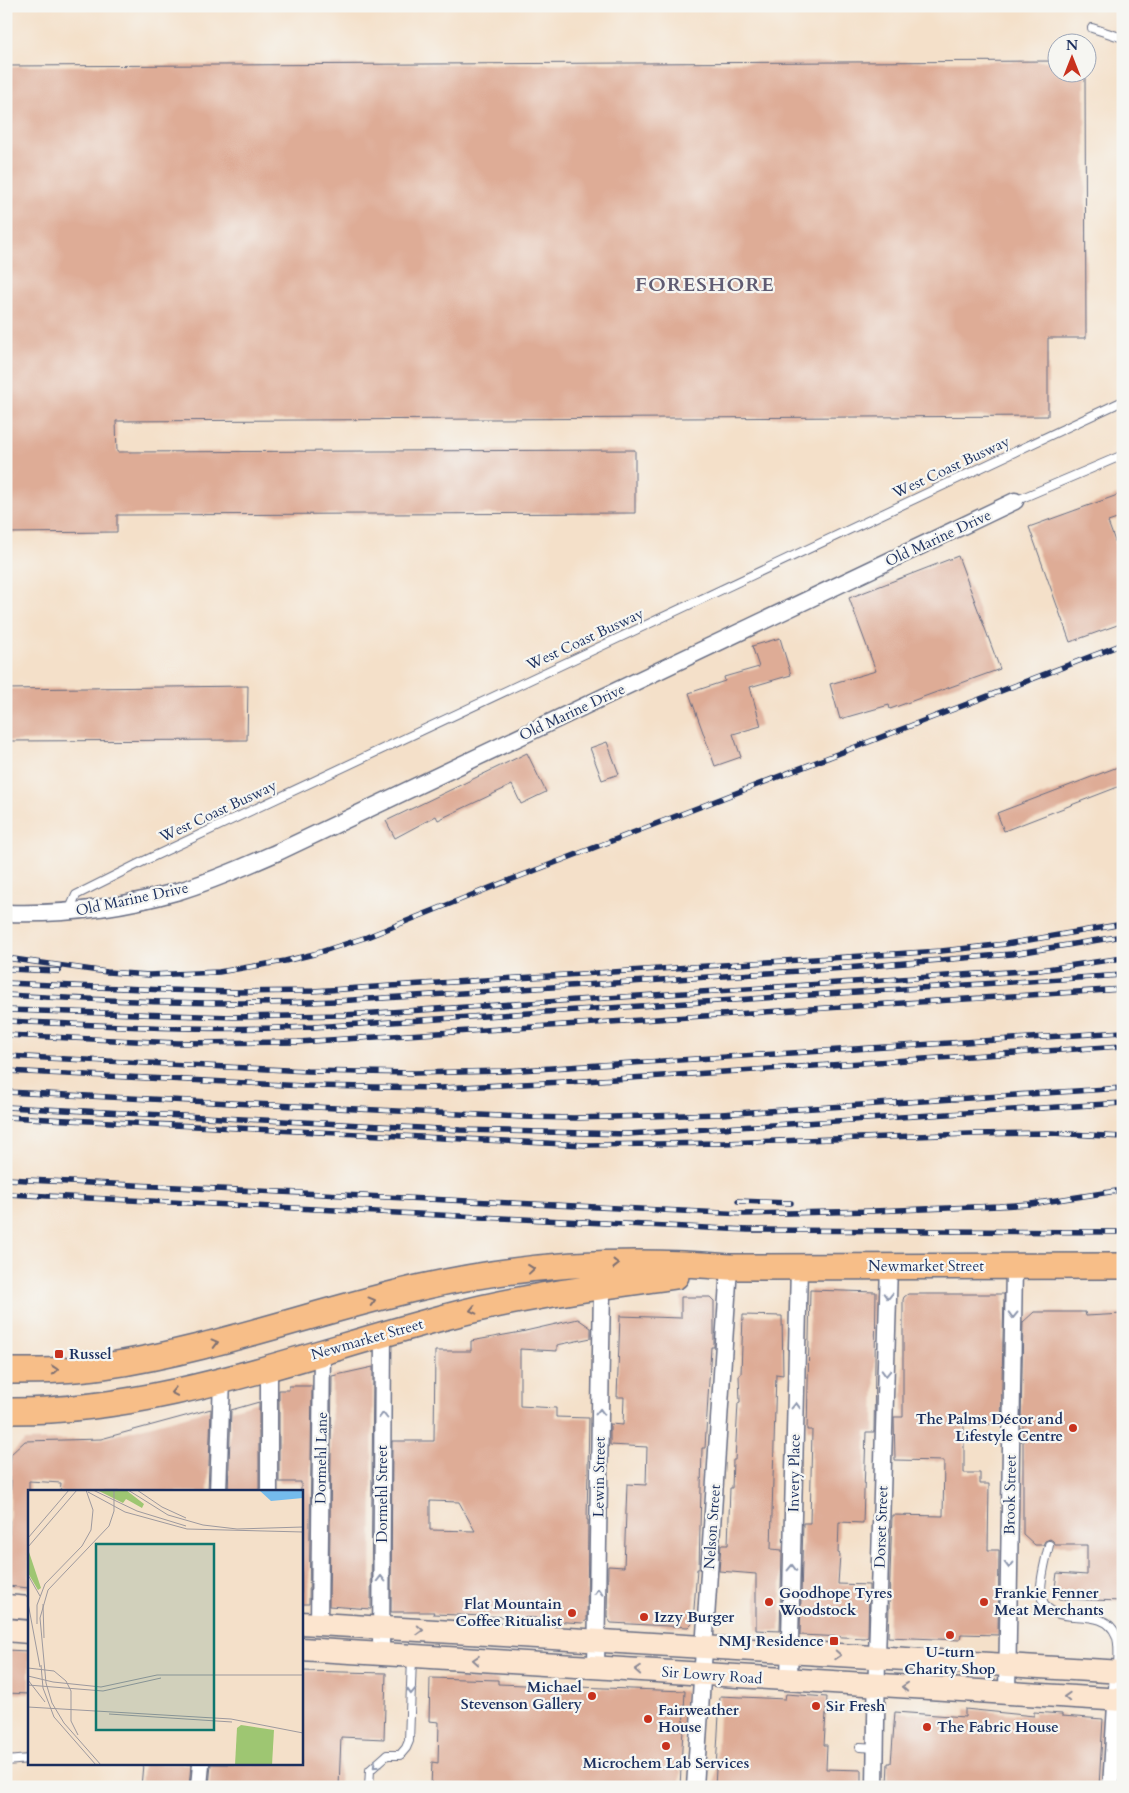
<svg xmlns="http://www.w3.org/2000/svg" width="1129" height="1793" viewBox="0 0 1129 1793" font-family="Cardo,serif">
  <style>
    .building { fill: #deac96; fill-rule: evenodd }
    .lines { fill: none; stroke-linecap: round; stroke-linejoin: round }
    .lane-casing { stroke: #676d83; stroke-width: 10 }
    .street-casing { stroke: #676d83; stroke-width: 19 }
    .secondary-casing { stroke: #676d83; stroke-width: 25 }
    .primary-casing { stroke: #676d83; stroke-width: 28 }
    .lane { stroke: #fff; stroke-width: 8 }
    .street { stroke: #fff; stroke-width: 16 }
    .secondary { stroke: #fce5cf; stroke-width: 22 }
    .primary { stroke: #f7be88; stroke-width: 25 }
    .rail-casing { stroke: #1b2f5e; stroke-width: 5.5 }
    .rail { stroke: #f6f6f2; stroke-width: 4; stroke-dasharray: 11; stroke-linecap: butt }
    .oneway { stroke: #7e6f71 }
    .oneway2 { stroke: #8d97ae }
    .oneway3 { stroke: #8c8a96 }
    .poi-dot { fill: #c8321e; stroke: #f6f6f2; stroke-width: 2 }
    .labels { text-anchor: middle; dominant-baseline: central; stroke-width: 4.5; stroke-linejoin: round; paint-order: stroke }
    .street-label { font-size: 15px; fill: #1b2f5e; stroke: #f6f6f2 }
    .poi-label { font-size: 15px; font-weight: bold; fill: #1b2f5e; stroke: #f6f6f2; text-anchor: start }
    .district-label { font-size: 20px; font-weight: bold; letter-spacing: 1px; fill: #5f5b72; stroke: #f6f6f2 }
    .inset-road { fill: none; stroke: #9d999e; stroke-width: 1 }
    .view { fill: #0f766e; fill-opacity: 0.15; stroke: #0f766e; stroke-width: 2.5 }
    .inset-edge { fill: none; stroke: #1b2f5e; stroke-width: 2.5 }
  </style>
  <rect width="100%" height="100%" fill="#f6f6f2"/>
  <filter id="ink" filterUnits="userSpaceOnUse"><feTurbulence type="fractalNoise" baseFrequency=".02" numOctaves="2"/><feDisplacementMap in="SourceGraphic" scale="10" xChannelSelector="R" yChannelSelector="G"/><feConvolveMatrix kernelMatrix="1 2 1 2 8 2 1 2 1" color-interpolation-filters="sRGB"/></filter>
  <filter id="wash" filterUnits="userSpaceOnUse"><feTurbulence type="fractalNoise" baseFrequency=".0096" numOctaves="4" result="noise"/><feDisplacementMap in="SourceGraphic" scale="20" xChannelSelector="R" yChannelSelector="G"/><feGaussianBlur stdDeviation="1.12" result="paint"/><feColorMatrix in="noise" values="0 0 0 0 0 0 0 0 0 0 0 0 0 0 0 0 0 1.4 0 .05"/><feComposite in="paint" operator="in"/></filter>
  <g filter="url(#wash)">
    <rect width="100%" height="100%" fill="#f4e0c9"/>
    <g id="blocks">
      <path class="building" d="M1056 61V72H1085L1086 338H1048V416L116 421 117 452 635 450V513L117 515V532L6 533V66Z
        M1123 493V517L1108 522 1123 563V623L1070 642 1029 527Z
        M958 556 1000 669 890 709 889 705 840 719 830 684 876 671 849 598Z
        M780 638 791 675 750 687 761 726 733 734 741 757 715 766 689 693 725 681 724 677 759 667 752 646Z
        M248 686 247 740 6 741V689Z
        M607 742 619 774 602 780 590 748Z
        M527 753 546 792 521 804 512 785 438 820 436 816 395 838 386 821Z
        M1123 765V785L1004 831 997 813Z
        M810 1290 876 1292 874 1432H866L863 1523 839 1522 838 1553 840 1554 838 1584 869 1585 868 1637 865 1638 800 1635 803 1523H810L812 1430H807Z
        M908 1294H1004L1001 1424H964V1473H980V1484H989L988 1550H999L998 1635 961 1634 960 1640 888 1637 892 1515 943 1516 944 1461 895 1460 894 1417H903V1300L904 1297Z
        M681 1297H710L714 1301V1347H711L705 1448H702L699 1569H697L693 1622 688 1627 611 1623 607 1617 608 1566 624 1567 627 1484 646 1485 647 1447 610 1445V1424L623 1425 624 1397H617L620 1316 681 1318Z
        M1034 1312H1085L1086 1316 1123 1314V1601L1059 1599 1054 1595 1057 1573 1087 1575V1545H1055L1053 1541 1050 1539 1045 1541 1043 1545H1035L1023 1534V1424H1021L1023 1322Z
        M743 1315 782 1316 783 1375 776 1374 771 1549 782 1550 780 1631 756 1630V1574L719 1571 721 1545H728L730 1488H732L733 1460H735L738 1403 740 1402 739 1375 741 1374Z
        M578 1319 591 1328V1338L557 1345V1351L520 1349V1406L556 1408V1417L589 1418 587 1520H588L587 1620 583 1623 536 1620V1618L433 1614 434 1612H391L392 1441H434L435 1351H471V1341L521 1332ZM430 1501 459 1502 475 1531 430 1530Z
        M373 1367 371 1609 329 1606 332 1376Z
        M289 1386H312L309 1604H301V1482H279V1390H289Z
        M259 1402V1492H228L231 1410Z
        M211 1409 208 1492H60L61 1483 29 1481V1588L7 1586 11 1480H9L11 1454 25 1441 101 1439Z
        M6 1650 29 1651V1694L6 1693Z
        M301 1671 386 1673 384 1739 341 1737 339 1787H209L211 1764H301Z
        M430 1678 498 1680V1684L685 1691 680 1787H431L432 1762 438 1763 439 1722 429 1721Z
        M786 1694 827 1697 824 1745H827L826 1769 861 1770V1787H715L720 1696 785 1699Z
        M965 1709 1034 1716V1712L1062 1714V1716L1103 1719 1099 1787H919L887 1784 888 1763H891L895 1712 965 1717Z
        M143 1764H191L189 1787H141Z"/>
    </g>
  </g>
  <g filter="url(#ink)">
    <use href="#blocks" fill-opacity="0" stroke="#676d83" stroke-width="1"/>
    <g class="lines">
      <defs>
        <path id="lane" d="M1092 28 1123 38
          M1015 501 1123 455
          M69 911 76 895 146 860 1123 401
          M1049 1545C1046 1559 1038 1586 1042 1599 1052 1630 1103 1602 1116 1635 1120 1644 1118 1659 1118 1669
          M860 1747 876 1748
          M6 1761 29 1759
          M369 1787 370 1770 387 1755H400L406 1748 409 1741 412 1658"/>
        <path id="street" d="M6 913C64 915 123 907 179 891 213 881 246 866 278 852L1015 501
          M218 1492 222 1380
          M269 1492V1368
          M319 1624 322 1351
          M381 1654 383 1334
          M596 1667 602 1287
          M789 1680 799 1267
          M1007 1693 1014 1266
          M199 1787 201 1764
          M695 1787 729 1267
          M875 1787 877 1657 889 1266
          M1111 1787 1118 1672"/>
        <path id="secondary" d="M6 1606 29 1608
          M301 1623 1123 1672
          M6 1630 29 1632
          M301 1649 1123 1700"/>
        <path id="primary" d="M6 1371C39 1371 72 1371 104 1366 213 1350 316 1311 422 1287 523 1264 626 1258 729 1267L1123 1266
          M6 1411C159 1413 303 1354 449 1316 523 1296 600 1287 676 1276"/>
      </defs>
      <use href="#lane" class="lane-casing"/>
      <use href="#street" class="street-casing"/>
      <use href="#secondary" class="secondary-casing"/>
      <use href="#primary" class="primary-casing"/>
      <use href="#lane" class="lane"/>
      <use href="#street" class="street"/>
      <use href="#secondary" class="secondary"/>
      <use href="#primary" class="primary"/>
      <defs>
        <path id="rail" d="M6 958 107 972 149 975 219 972 285 961 314 954 367 937 497 885 1123 644
          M6 969 59 971
          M6 983 165 990 234 992 313 991 941 951 1006 944 1123 924
          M6 995C116 1001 226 1006 337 1001L846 968 1012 954 1123 936
          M6 1010 233 1017 344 1015 1040 970 1123 958
          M6 1021C109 1026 211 1031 313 1027L1123 975
          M6 1035 178 1043 298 1042 1123 989
          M6 1056 307 1071 414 1073 505 1071 1123 1032
          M6 1071 305 1086 441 1088 584 1081 1123 1046
          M6 1092 522 1117 575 1118 721 1114 1123 1088
          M6 1107 461 1130 628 1134 1123 1103
          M6 1117 587 1145 724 1143 971 1134 1052 1133 1123 1137
          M6 1179 745 1214 873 1211 999 1206 1031 1204 1123 1190
          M6 1194 748 1230 1123 1232
          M738 1201 791 1203"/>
      </defs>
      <use href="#rail" class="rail-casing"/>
      <use href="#rail" class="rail"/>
    </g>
    <defs><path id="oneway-chevron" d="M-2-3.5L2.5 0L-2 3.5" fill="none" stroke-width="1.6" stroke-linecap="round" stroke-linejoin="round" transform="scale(1.25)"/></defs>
    <g class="oneway">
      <use href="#oneway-chevron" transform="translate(616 1264)"/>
      <use href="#oneway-chevron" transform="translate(531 1269) rotate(-6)"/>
      <use href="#oneway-chevron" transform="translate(372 1301) rotate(-15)"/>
      <use href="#oneway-chevron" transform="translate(473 1310) rotate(167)"/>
      <use href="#oneway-chevron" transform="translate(215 1343) rotate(-15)"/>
      <use href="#oneway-chevron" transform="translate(55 1370) rotate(-4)"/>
      <use href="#oneway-chevron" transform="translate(174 1392) rotate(169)"/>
    </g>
    <g class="oneway2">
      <use href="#oneway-chevron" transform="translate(888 1296) rotate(92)"/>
      <use href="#oneway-chevron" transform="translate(1013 1315) rotate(91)"/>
      <use href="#oneway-chevron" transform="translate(886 1373) rotate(92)"/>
      <use href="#oneway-chevron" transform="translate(796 1406) rotate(-89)"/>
      <use href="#oneway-chevron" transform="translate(600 1412) rotate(-89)"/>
      <use href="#oneway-chevron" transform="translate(383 1416) rotate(-90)"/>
      <use href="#oneway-chevron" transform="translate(1009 1565) rotate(91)"/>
      <use href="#oneway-chevron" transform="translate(792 1568) rotate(-89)"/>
      <use href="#oneway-chevron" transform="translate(381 1579) rotate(-90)"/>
      <use href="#oneway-chevron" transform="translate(598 1592) rotate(-89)"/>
      <use href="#oneway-chevron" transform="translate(411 1691) rotate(92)"/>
      <use href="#oneway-chevron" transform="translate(376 1765) rotate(137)"/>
    </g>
    <g class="oneway3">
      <use href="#oneway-chevron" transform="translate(420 1630) rotate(3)"/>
      <use href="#oneway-chevron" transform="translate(838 1655) rotate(3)"/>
      <use href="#oneway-chevron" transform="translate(476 1660) rotate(-176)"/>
      <use href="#oneway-chevron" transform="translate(638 1670) rotate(-176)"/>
      <use href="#oneway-chevron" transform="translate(905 1687) rotate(-176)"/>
      <use href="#oneway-chevron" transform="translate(1067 1697) rotate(-177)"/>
    </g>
  </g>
  <g class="poi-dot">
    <rect x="54" y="1349" width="10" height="10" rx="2.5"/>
    <circle cx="1073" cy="1428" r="5"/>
    <circle cx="769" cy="1602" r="5"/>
    <circle cx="984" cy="1602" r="5"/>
    <circle cx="572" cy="1613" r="5"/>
    <circle cx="644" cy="1617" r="5"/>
    <circle cx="950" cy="1635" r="5"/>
    <rect x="829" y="1636" width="10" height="10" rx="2.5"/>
    <circle cx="592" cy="1696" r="5"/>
    <circle cx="816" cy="1706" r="5"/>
    <circle cx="648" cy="1719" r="5"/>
    <circle cx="927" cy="1727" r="5"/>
    <circle cx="666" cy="1746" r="5"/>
  </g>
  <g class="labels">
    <g class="street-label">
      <text transform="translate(951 467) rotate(-25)">West Coast Busway</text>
      <text transform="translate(938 538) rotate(-25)">Old Marine Drive</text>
      <text transform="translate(585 639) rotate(-25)">West Coast Busway</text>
      <text transform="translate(572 712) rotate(-25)">Old Marine Drive</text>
      <text transform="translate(218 811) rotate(-25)">West Coast Busway</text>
      <text transform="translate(132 899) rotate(-12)">Old Marine Drive</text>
      <text x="926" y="1266">Newmarket Street</text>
      <text transform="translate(367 1339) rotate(-16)">Newmarket Street</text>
      <text transform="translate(321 1458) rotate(-89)">Dormehl Lane</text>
      <text transform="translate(794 1473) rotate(-89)">Invery Place</text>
      <text transform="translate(599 1477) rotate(-89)">Lewin Street</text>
      <text transform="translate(382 1494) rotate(-90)">Dormehl Street</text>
      <text transform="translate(1010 1495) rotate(-89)">Brook Street</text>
      <text transform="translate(712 1527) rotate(-86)">Nelson Street</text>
      <text transform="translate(881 1527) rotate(-88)">Dorset Street</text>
      <text transform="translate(712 1675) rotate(4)">Sir Lowry Road</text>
    </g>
    <g class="poi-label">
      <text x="69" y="1354">Russel</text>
      <text x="1063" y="1419" text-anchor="end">The Palms Décor and<tspan x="1063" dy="17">Lifestyle Centre</tspan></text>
      <text x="779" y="1593">Goodhope Tyres<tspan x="779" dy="17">Woodstock</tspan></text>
      <text x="994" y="1593">Frankie Fenner<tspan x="994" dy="17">Meat Merchants</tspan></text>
      <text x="562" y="1604" text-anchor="end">Flat Mountain<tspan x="562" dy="17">Coffee Ritualist</tspan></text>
      <text x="654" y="1617">Izzy Burger</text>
      <text x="824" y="1641" text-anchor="end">NMJ Residence</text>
      <text x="950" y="1652" text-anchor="middle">U-turn<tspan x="950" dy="17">Charity Shop</tspan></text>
      <text x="582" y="1687" text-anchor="end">Michael<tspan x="582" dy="17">Stevenson Gallery</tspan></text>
      <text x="826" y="1706">Sir Fresh</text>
      <text x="658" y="1710">Fairweather<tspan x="658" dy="17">House</tspan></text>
      <text x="937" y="1727">The Fabric House</text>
      <text x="666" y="1763" text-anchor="middle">Microchem Lab Services</text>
    </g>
    <g class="district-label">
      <text x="705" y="284">FORESHORE</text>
    </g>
  </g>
  <g transform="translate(28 1490)">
    <rect width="275" height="275" fill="#f4e0c9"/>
    <path d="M69 0H98L116 14 114 18 98 9 95 13ZM0 59 13 98 10 100 0 83Z" fill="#9ec672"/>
    <path d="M213 235 246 240 244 275H207L209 238Z" fill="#9ec672"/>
    <path d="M231 0H275V8L243 11Z" fill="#74bbec"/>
    <path class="inset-road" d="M65 0 109 21 158 36M100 0 140 25 175 35 209 39 275 37M109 0 134 17 158 28M60 2 97 22 159 39 275 42M0 48 41 0M0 57 49 0M0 85 12 106M0 113 12 177M15 114 16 148M9 134V115L17 94 54 56 63 40 65 20 58 0M13 175 15 198 26 227 68 275M0 178 26 181 38 191 43 201V231L50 245M0 186 25 192 73 197 129 185H275M0 190 17 212M0 195 75 201 133 188M0 217 203 229 275 243M81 224 204 232M73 275 36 233 24 213 18 193 12 128 20 100 81 36 86 21V0"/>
    <path class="view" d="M68 54H186V240H68Z"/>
    <rect width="275" height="275" class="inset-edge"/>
  </g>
  <rect width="1129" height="1793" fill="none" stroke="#f6f6f2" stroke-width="25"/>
  <g transform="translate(1072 58)"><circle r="24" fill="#f6f6f2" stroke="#9ea6b7"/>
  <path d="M0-4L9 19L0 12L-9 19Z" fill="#c8321e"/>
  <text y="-8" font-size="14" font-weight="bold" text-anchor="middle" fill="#1b2f5e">N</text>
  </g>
</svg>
